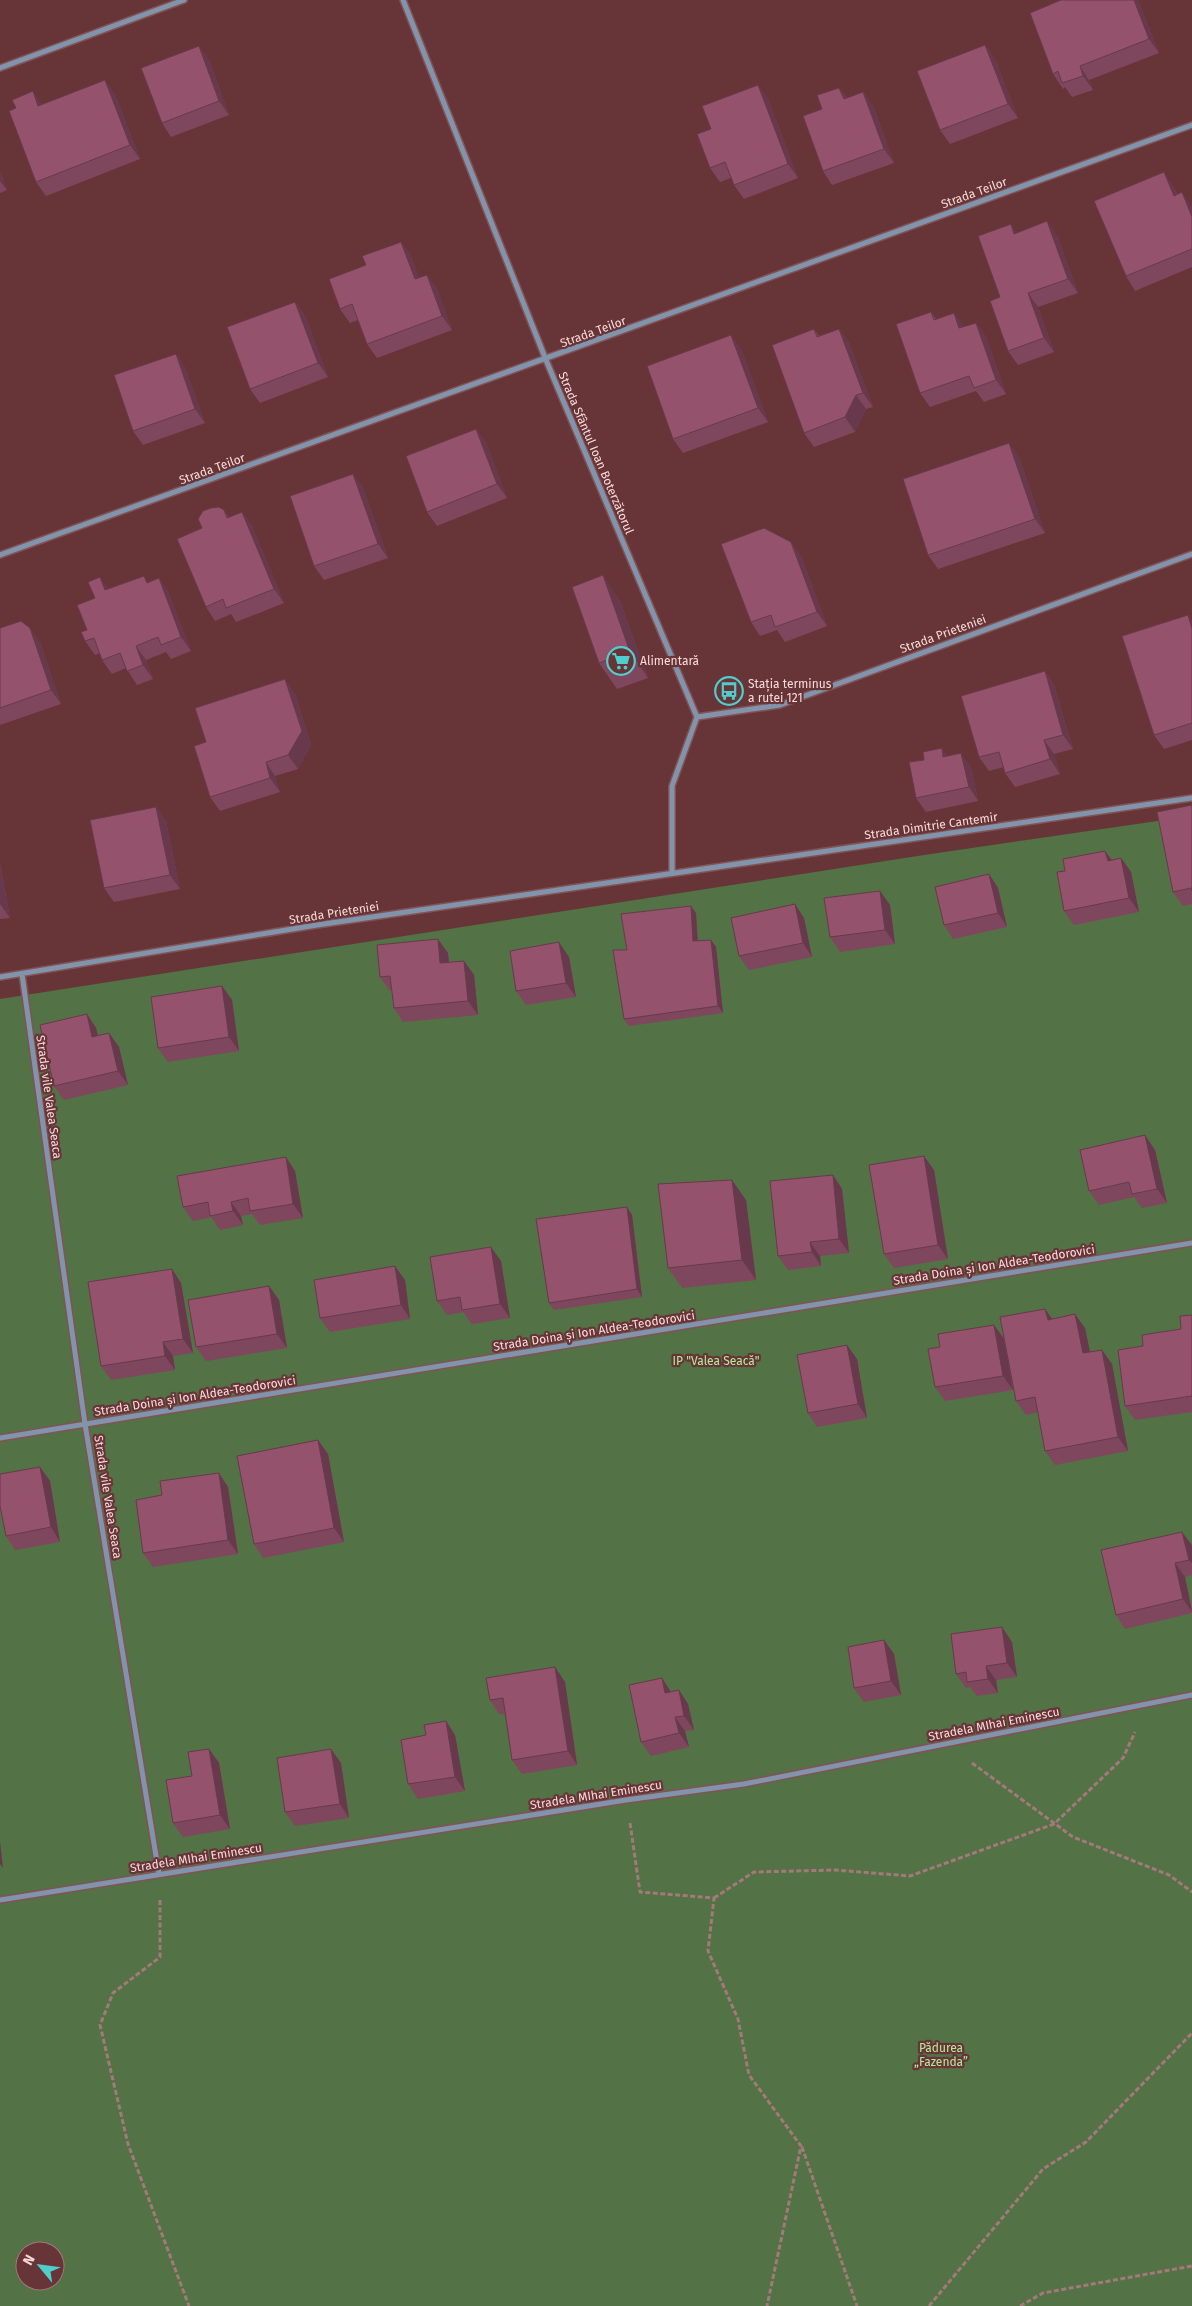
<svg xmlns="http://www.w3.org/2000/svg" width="1192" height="2306" viewBox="0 0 1192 2306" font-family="'Fira Sans',sans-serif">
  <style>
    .green { fill: #537245; fill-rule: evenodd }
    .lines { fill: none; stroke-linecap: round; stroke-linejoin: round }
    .minor-casing { stroke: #825355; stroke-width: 8 }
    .path { stroke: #a4797b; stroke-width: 3; stroke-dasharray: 5 2.5; stroke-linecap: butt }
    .minor { stroke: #8293ac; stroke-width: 5 }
    .wall { fill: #7f475d }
    .shaded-wall { fill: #68394c }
    .building { fill: #94526c; stroke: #68394c }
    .labels { text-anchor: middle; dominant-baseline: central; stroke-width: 4.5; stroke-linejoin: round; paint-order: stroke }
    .street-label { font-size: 12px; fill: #fbdadb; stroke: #673538 }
    .poi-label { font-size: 12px; fill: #fbdadb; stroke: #673538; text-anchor: start }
    .park-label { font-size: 12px; fill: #b4eb9a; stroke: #673538 }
  </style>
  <rect width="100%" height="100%" fill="#673538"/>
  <path class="green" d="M1192 816V2306H0V999L924 855ZM25 2251H55V2281H25Z"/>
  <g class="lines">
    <defs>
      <path id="minor" d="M403 0 546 360 697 717
        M0 68 184 0
        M0 555 1192 125
        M697 717 780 705 1192 554
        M672 873V786L697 717
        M22 974 85 1424 159 1874
        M0 977 317 925 1192 798
        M0 1438 1192 1243
        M0 1900 626 1800 744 1784 1192 1695"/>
    </defs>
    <use href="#minor" class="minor-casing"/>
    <path class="path" d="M972 1763 1073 1837 1169 1875 1192 1892
      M630 1823 640 1892 714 1898 708 1951 738 2019 749 2075 801 2146 767 2306
      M714 1898 754 1872 835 1870 910 1876 1054 1824 1123 1758 1135 1732
      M160 1900V1957L113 1993 100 2025 128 2144 189 2306
      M802 2147 857 2306
      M929 2306 1043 2169 1086 2142 1192 2033
      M1020 2306 1043 2293 1192 2266"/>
    <use href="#minor" class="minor"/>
  </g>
  <path class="wall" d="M1061 0H1138L1159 53 1089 80 1093 90 1072 97 1065 87 1063 89 1053 74Z
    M985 45 995 59 1018 118 950 144 940 130Z
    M209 60 229 115 171 137 162 123Z
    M758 85 768 99 798 178 744 199 734 185 731 178 720 182 710 168 711 129Z
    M839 88 847 98 863 92 873 106 894 163 832 185 823 171 822 109Z
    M115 94 140 159 46 196 36 182 42 104Z
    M0 172 7 190 0 193Z
    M1173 186 1177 194 1192 207V267L1135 291 1126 276Z
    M1016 233 1057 235 1078 293 1038 307 1054 352 1018 365 1008 351 1000 297Z
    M401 242 411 256 419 278 427 275 437 289 452 330 377 358 367 344 358 320 350 323 340 309 366 265Z
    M295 302 305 316 328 377 260 403 250 389Z
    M931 312 936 319 963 327 976 323 986 337 1006 394 984 402 976 391 930 407 920 393Z
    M814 329 819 336 839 329 849 343 873 407 866 409 855 432 814 447 804 433Z
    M741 349 768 422 683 453 673 439Z
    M176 354 185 368 205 423 143 445 133 431Z
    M476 429 486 443 507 498 437 526 427 512Z
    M1019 457 1045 533 938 569 928 555Z
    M353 474 363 488 388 558 324 580 314 566Z
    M224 510 229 518 242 512 252 526 284 603 236 622 231 614 215 621 206 607 202 528Z
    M801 556 827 626 785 642 777 630 760 636 751 622Z
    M159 578 168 592 191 651 171 659 166 652 146 660 153 679 137 685 126 668 112 674 102 660 100 653 95 655 85 641 87 630 95 598 109 589 148 582Z
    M620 601 648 678 617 689 599 663Z
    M1192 621V740L1164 749 1154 735Z
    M0 628 40 642 61 704 0 725Z
    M1045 671 1054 685 1073 749 1054 754 1060 774 1015 787 1005 773 1004 767 989 771 979 757Z
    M295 693 311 745 298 769 275 776 280 792 220 811 210 797 206 742Z
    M947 756 971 767 978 801 926 812 916 798Z
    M1192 805V904L1183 906 1173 892Z
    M156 807 166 821 180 889 114 902 104 888Z
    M1105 851 1112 860 1121 858 1131 872 1139 912 1074 925 1064 911 1065 871Z
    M0 863 10 918 0 919Z
    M989 874 998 888 1007 927 953 939 944 925Z
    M880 891 890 905 895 944 840 952 830 937Z
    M696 913 698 941 711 940 716 947 723 1013 629 1026 624 1019 627 950Z
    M804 918 812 957 749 970 739 956Z
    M448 953 449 962 464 961 474 975 478 1015 403 1022 394 1008 392 990 390 991 380 977Z
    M569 957 576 997 526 1005 516 991Z
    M222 986 232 1000 239 1051 168 1062 158 1048Z
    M87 1014 96 1028 98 1036 109 1033 119 1047 128 1085 64 1100 54 1086Z
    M1155 1150 1167 1203 1142 1208 1134 1197 1099 1205 1089 1191Z
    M934 1170 948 1259 894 1268 884 1254Z
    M295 1171 303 1218 260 1225 252 1214 241 1216 243 1225 220 1230 211 1217 193 1221 183 1207Z
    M833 1175 842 1189 849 1253 820 1256 821 1266 788 1270 778 1256Z
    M746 1200 756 1280 682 1288 668 1268Z
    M632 1215 642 1297 554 1310 549 1303Z
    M501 1261 510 1318 472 1324 463 1312 447 1315 437 1301Z
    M172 1269 181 1283 193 1353 173 1356 175 1370 111 1380 101 1366Z
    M405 1280 410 1319 330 1332 320 1318Z
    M269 1286 279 1300 287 1348 206 1361 196 1347Z
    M1045 1309 1052 1319 1085 1328 1090 1352 1112 1364 1128 1451 1055 1465 1045 1451 1038 1412 1026 1415 1016 1401 1005 1344 1013 1390 945 1401 935 1387 940 1347 994 1325 1004 1338Z
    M1192 1315V1412L1135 1420 1125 1406 1143 1346 1181 1329Z
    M857 1359 867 1418 817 1427 808 1413Z
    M318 1440 328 1454 344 1542 263 1558 254 1544Z
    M40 1467 50 1481 60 1542 15 1550 6 1536Z
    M228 1487 238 1554 153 1567 143 1553Z
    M1192 1545V1575L1185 1577 1192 1609V1613L1125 1629 1116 1615Z
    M884 1640 894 1654 901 1695 864 1702 854 1688Z
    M1012 1642 1017 1677 996 1680 998 1693 977 1696 970 1687 966 1688 956 1674Z
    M555 1667 565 1682 577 1765 522 1774 512 1760 505 1714H499L490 1700Z
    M662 1678 671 1692 679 1690 688 1704 694 1730 685 1731 689 1747 651 1756 641 1742Z
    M446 1721 455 1735 465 1791 418 1799 408 1784 426 1735Z
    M209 1749 219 1763 230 1829 183 1837 173 1823 192 1776Z
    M341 1763 349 1818 295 1826 285 1812Z"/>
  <path class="shaded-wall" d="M1134 0H1138L1159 53 1149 39Z
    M985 45 995 59 1018 118 1008 104Z
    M199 46 209 60 229 115 219 101Z
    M1080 66 1089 80 1093 90 1083 76Z
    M105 80 115 94 140 159 130 145Z
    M758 85 768 99 798 178 788 164Z
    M839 88 849 102 844 99Z
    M33 91 43 106H38Z
    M863 92 873 106 894 163 884 149Z
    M0 172 7 190 0 181Z
    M1164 172 1173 186 1183 210 1174 196Z
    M1182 192 1192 207V217Z
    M1047 221 1057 235 1078 293 1068 279Z
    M1011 224 1020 238 1014 234Z
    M401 242 411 256 425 293 415 279Z
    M427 275 437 289 452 330 442 316Z
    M1028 293 1038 307 1054 352 1044 338Z
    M295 302 305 316 328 377 318 363Z
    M954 313 964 327 959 328Z
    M976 323 986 337 1006 394 996 380Z
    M839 329 849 343 873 407 863 393Z
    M731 335 741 349 768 422 758 408Z
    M176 354 185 368 205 423 195 409Z
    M856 395 866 409 855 432 845 417Z
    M476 429 486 443 507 498 497 484Z
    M1009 443 1019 457 1045 533 1035 519Z
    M353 474 363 488 388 558 378 544Z
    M242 512 252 526 284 603 274 589Z
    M791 542 801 556 827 626 817 612Z
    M603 575 620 601 648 678 630 652Z
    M100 577 110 591 105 590Z
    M159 578 168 592 191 651 181 637Z
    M1188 615 1192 621V629Z
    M30 628 40 642 61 704 51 690Z
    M136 646 146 660 153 679 143 665Z
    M1045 671 1054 685 1073 749 1063 735Z
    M285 679 295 693 311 745 298 769 288 755Z
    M1044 740 1054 754 1060 774 1050 759Z
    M942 748 951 762 943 757Z
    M961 753 971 767 978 801 969 787Z
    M266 762 275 776 280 792 270 778Z
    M156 807 166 821 180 889 170 875Z
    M1105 851 1115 865 1108 861Z
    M1121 858 1131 872 1139 912 1129 898Z
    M0 863V864L10 918 0 904Z
    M989 874 998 888 1007 927 998 913Z
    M880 891 890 905 895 944 885 930Z
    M795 904 804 918 812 957 803 943Z
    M691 906 696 913 698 948 693 941Z
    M438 939 448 953 450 977 440 963Z
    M711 940 716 947 723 1013 718 1006Z
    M559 942 569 957 576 997 566 983Z
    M464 961 474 975 478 1015 468 1001Z
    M222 986 232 1000 239 1051 229 1037Z
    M87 1014 96 1028 102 1051 92 1037Z
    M109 1033 119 1047 128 1085 118 1071Z
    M1145 1135 1155 1150 1167 1203 1157 1189Z
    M924 1156 934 1170 948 1259 938 1245Z
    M286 1157 295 1171 303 1218 293 1204Z
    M833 1175 842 1189 849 1253 839 1239Z
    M732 1180 746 1200 756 1280 742 1260Z
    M231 1202 241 1216 243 1225 233 1211Z
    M627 1207 632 1215 642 1297 637 1289Z
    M810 1242 820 1256 821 1266 812 1252Z
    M491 1247 501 1261 510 1318 500 1304Z
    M395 1266 405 1280 410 1319 401 1305Z
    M172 1269 181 1283 193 1353 183 1339Z
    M269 1286 279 1300 287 1348 277 1334Z
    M1045 1309 1055 1323 1048 1320Z
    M1075 1314 1085 1328 1093 1367 1083 1353Z
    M994 1325 1004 1339 1013 1390 1003 1376Z
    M163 1342 173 1356 175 1370 165 1356Z
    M847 1345 857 1359 867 1418 858 1404Z
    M1102 1350 1112 1364 1128 1451 1118 1437Z
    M318 1440 328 1454 344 1542 334 1528Z
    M40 1467 50 1481 60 1542 51 1527Z
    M219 1473 228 1487 238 1554 228 1540Z
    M1182 1532 1192 1545V1563L1189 1560Z
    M1175 1563 1185 1577 1192 1612 1183 1599Z
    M1002 1627 1012 1642 1017 1677 1007 1663Z
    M884 1640 894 1654 901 1695 891 1681Z
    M986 1666 996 1680 998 1693 988 1679Z
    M555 1667 565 1682 577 1765 568 1751Z
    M662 1678 671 1692 665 1693Z
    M679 1690 688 1704 694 1730 684 1716Z
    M675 1717 685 1731 689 1747 679 1733Z
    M446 1721 455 1735 465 1791 455 1777Z
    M209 1749 219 1763 230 1829 220 1815Z
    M331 1749 341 1763 349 1818 340 1804Z
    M0 1841 3 1868 0 1864Z"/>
  <path class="building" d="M1061 0H1134L1149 39 1080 66 1083 76 1062 83 1058 71 1053 74 1030 13Z
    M985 45 1008 104 940 130 917 71Z
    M199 46 219 101 162 123 141 68Z
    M105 80 130 145 36 182 9 111 16 108 12 100 33 91 38 106Z
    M758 85 788 164 734 185 725 162 710 168 697 134 711 129 702 106Z
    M839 88 844 99 863 92 884 149 823 171 803 116 822 109 817 95Z
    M1164 172 1174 196 1182 192 1192 217V249L1126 276 1094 201Z
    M1047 221 1068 279 1028 293 1044 338 1008 351 990 301 1000 297 978 236 1011 224 1014 234Z
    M401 242 415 279 427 275 442 316 367 344 352 304 340 309 329 279 366 265 362 256Z
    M295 302 318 363 250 389 227 327Z
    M931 312 934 320 954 313 959 328 976 323 996 380 974 388 969 376 920 393 896 324Z
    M814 329 817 337 839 329 863 393 856 395 845 417 804 433 772 345Z
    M731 335 758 408 673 439 647 366Z
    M176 354 195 409 133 431 114 375Z
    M476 429 497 484 427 512 406 456Z
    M1009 443 1035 519 928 555 903 479Z
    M353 474 378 544 314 566 290 496Z
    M219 507 224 510 227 518 242 512 274 589 226 608 223 599 206 607 177 539 202 528 198 519 203 511 211 508Z
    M764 528 791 542 817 612 775 627 771 615 751 622 721 544Z
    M603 575 630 652 599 663 572 587Z
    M144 576 147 583 159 578 181 637 161 645 158 637 136 646 143 665 127 671 120 653 102 660 94 638 85 641 81 632 87 630 77 605 95 598 88 582 100 577 105 590Z
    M1188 615 1192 629V723L1154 735 1122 636Z
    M21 621 30 628 51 690 0 708V628Z
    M1045 671 1063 735 1044 740 1050 759 1005 773 999 752 979 757 961 696Z
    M285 679 302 731 288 755 266 762 270 778 210 797 194 746 206 742 195 708Z
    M942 748 943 757 961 753 969 787 916 798 909 762 924 760 923 752Z
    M1192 805V891L1191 888 1173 892 1157 812Z
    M156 807 170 875 104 888 90 820Z
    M1105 851 1108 861 1121 858 1129 898 1064 911 1057 872 1065 871 1063 859Z
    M989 874 998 913 944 925 935 887Z
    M880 891 885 930 830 937 824 898Z
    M795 904 803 943 739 956 731 918Z
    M691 906 693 941 711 940 718 1006 624 1019 613 950H627L621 914Z
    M438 939 440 963 464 961 468 1001 394 1008 390 976 380 977 377 945Z
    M559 942 566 983 516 991 510 951Z
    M222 986 229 1037 158 1048 151 997Z
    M87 1014 92 1037 109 1033 118 1071 54 1086 40 1025Z
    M1145 1135 1157 1189 1132 1194 1129 1182 1089 1191 1080 1150Z
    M924 1156 938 1245 884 1254 869 1165Z
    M286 1157 293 1204 250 1211 248 1198 231 1202 233 1211 210 1216 208 1202 183 1207 177 1176Z
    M833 1175 839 1239 810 1242 812 1252 778 1256 770 1181Z
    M732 1180 742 1260 668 1268 658 1184Z
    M627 1207 637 1289 549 1303 536 1219Z
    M491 1247 500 1304 462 1310 460 1297 437 1301 430 1257Z
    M395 1266 401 1305 320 1318 314 1280Z
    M172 1269 183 1339 163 1342 165 1356 101 1366 88 1282Z
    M269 1286 277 1334 196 1347 188 1300Z
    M1045 1309 1048 1320 1075 1314 1083 1353 1102 1350 1118 1437 1045 1451 1035 1397 1016 1401 1000 1317Z
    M1192 1315V1396L1125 1406 1118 1350 1143 1346 1142 1335 1181 1329 1180 1316Z
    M994 1325 1003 1376 935 1387 928 1349 940 1347 938 1334Z
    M847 1345 858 1404 808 1413 797 1355Z
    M318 1440 334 1528 254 1544 237 1456Z
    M40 1467 51 1527 6 1536 0 1506V1474Z
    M219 1473 228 1540 143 1553 136 1500 162 1495 160 1481Z
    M1182 1532 1189 1560 1175 1563 1183 1599 1116 1615 1101 1550Z
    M1002 1627 1007 1663 986 1666 988 1679 967 1682 966 1672 956 1674 951 1634Z
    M884 1640 891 1681 854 1688 848 1647Z
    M555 1667 568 1751 512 1760 503 1698 490 1700 486 1678Z
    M662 1678 665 1693 679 1690 684 1716 675 1717 679 1733 641 1742 629 1685Z
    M446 1721 455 1777 408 1784 401 1740 426 1735 424 1725Z
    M209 1749 220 1815 173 1823 166 1780 192 1776 188 1752Z
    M331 1749 340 1804 285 1812 277 1758Z"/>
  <defs>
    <symbol id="supermarket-ring" viewBox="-11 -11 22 22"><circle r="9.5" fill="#673538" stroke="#52cdce" stroke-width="1.5"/><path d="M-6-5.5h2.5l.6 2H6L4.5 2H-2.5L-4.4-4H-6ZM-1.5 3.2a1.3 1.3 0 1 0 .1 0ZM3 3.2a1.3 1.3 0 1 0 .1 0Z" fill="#52cdce"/></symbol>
    <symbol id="bus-ring" viewBox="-11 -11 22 22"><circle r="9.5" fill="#673538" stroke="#52cdce" stroke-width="1.5"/><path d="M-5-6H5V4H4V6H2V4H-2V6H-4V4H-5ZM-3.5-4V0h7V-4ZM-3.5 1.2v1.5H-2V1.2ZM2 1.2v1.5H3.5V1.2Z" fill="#52cdce"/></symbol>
  </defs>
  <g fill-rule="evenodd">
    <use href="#supermarket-ring" x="605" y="645" width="32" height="32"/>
    <use href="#bus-ring" x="713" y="675" width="32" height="32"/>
  </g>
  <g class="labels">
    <g class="street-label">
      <text transform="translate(974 193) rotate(-20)">Strada Teilor</text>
      <text transform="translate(593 332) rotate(-20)">Strada Teilor</text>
      <text transform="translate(596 453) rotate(67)">Strada Sfântul Ioan Boterzătorul</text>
      <text transform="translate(212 469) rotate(-20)">Strada Teilor</text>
      <text transform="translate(943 634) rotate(-20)">Strada Prieteniei</text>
      <text transform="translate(931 826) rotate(-8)">Strada Dimitrie Cantemir</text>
      <text transform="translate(334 913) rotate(-9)">Strada Prieteniei</text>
      <text transform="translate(49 1097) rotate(82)">Strada vile Valea Seaca</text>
      <text transform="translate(994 1265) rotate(-9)">Strada Doina și Ion Aldea-Teodorovici</text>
      <text transform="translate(594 1331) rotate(-9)">Strada Doina și Ion Aldea-Teodorovici</text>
      <text transform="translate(195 1396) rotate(-9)">Strada Doina și Ion Aldea-Teodorovici</text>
      <text transform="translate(108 1497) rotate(81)">Strada vile Valea Seaca</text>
      <text transform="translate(994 1724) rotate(-11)">Stradela MIhai Eminescu</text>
      <text transform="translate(596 1795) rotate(-9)">Stradela MIhai Eminescu</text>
      <text transform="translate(196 1858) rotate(-9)">Stradela MIhai Eminescu</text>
    </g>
    <g class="poi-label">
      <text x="640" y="661">Alimentară</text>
      <text x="748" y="684">Stația terminus<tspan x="748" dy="14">a rutei 121</tspan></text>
    </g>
    <g class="park-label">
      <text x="716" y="1361">IP "Valea Seacă"</text>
      <text x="941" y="2048">Pădurea<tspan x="941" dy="14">„Fazenda”</tspan></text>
    </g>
  </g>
  <g transform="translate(40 2266) rotate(299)"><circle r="24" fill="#673538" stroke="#a27779"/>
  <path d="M0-4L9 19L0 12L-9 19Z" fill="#52cdce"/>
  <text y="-8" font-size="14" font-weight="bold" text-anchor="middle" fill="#fbdadb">N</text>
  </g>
</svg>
